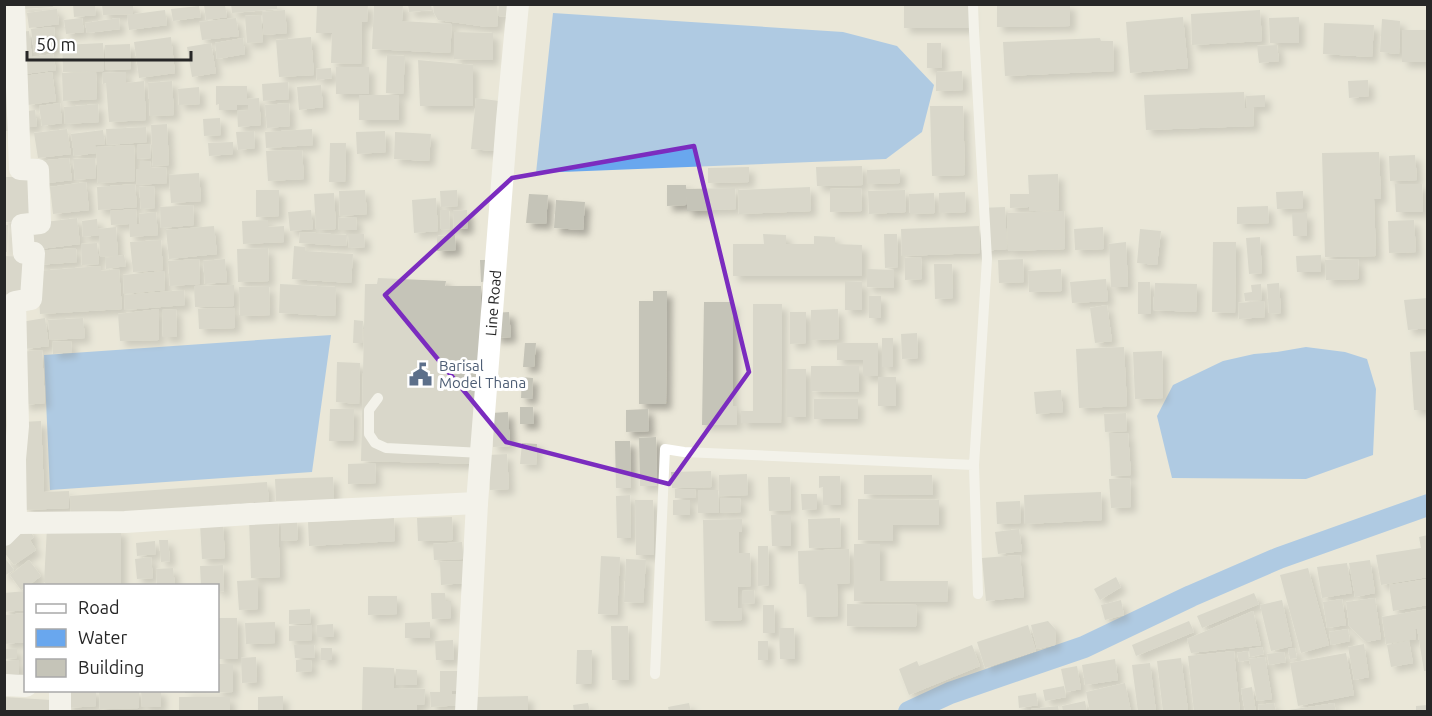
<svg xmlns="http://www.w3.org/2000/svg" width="1432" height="716" viewBox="0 0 1432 716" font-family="Ubuntu,sans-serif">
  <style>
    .water { fill: #69a7ee }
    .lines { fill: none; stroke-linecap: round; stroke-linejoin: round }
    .canal { stroke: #69a7ee; stroke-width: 22 }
    .building { fill: #c5c4b8; filter: url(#shadow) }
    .service { stroke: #fff; stroke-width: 10 }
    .minor { stroke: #fff; stroke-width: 22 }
    .marked { fill: none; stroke: #7b2cbf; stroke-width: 4.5; stroke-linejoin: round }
    .labels { text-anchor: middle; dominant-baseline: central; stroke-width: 6; stroke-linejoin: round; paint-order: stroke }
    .street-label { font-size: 15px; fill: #272727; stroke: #fff }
    .service-label { font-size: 15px; fill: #4e5e75; stroke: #fff; text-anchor: start }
  </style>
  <defs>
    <filter id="shadow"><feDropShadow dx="5.5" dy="5.5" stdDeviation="3" flood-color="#0004"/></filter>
  </defs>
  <rect width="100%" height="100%" fill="#eae7d8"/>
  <path class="water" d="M553 13 843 32 897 46 934 85 922 132 886 159 536 173Z
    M331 335 312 472 50 490 44 355Z
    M1306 347 1345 352 1367 359 1376 389 1373 455 1306 479 1172 478 1157 416 1173 385 1223 361 1254 354 1277 352Z"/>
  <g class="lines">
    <path class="canal" d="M909 712 950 693 1084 647 1191 596 1279 558 1428 505"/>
  </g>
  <path class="building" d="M18 4H52L53 7 23 9Z
    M73 4H95L96 15 74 17Z
    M102 4H133V14L103 15Z
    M231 4H277V9L232 13Z
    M317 4H368L367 22H362L361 64 331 63 332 33H316Z
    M374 4H403L402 21 452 24 450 53 372 49Z
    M408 4H431L432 10 409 12Z
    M433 4H497L498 26 487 27 438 20 434 13Z
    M499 4H517L516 17 498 16Z
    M904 4H969V28H904Z
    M997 4H1070V26L997 27Z
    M204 5H225L227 17 206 20Z
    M199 6 201 17 173 21 171 9Z
    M57 9 59 24 29 28 27 13Z
    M165 10 167 25 129 30 127 15Z
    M285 10 287 33 264 35 262 12Z
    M1260 10 1262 41 1192 45 1191 14Z
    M261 15 263 42 247 43 245 16Z
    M1183 17 1188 68 1130 73 1126 22Z
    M1299 17V43H1270L1269 18Z
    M82 18 84 32 66 34 64 20Z
    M119 18 120 29 87 33 85 23Z
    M236 18 239 36 202 40 199 22Z
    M1382 19 1400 21 1399 54 1380 52Z
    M1324 23 1374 25 1372 57 1323 54Z
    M54 27 56 50 34 53 31 29Z
    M1402 30H1428V62H1402Z
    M29 31 32 57 53 54 56 70 17 75 12 33Z
    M454 32 493 33V60L454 59Z
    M171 37 175 73 139 78 134 42Z
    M311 37 314 75 279 77 276 40Z
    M243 38 245 54 217 59 215 43Z
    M1100 38 1101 41H1113L1114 71 1005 76 1003 42Z
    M103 43 104 71 63 72 62 45Z
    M211 43 216 73 192 77 187 47Z
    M927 43H941L942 68H927Z
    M130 44 131 69 106 70 105 45Z
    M1277 45 1279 61 1259 63 1257 46Z
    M387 55 405 56 403 94 386 93Z
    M418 60 473 65V106H420Z
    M336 67H369V94H336Z
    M331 68 332 78 317 80 316 69Z
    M962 71 963 90 936 91V72Z
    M52 72 56 101 28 105 24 76Z
    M96 72 97 99 63 101 62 73Z
    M126 72V83L144 81 146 120 109 122 106 83 103 84 102 73Z
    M1368 80 1369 96 1349 98 1348 81Z
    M172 81 174 115 150 116 148 83Z
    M288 82 289 99 263 101 262 84Z
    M4 85H15V131H4Z
    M321 85 323 107 299 110 297 87Z
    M216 86H247V99L259 98 261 125 238 127 237 111 248 110V105H237V110H219V104L216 105Z
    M199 87 200 104 179 105 178 89Z
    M1244 92 1245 108H1247L1246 96 1265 95V107H1253L1254 126 1146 130 1144 95Z
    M359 95H399V120H359Z
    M476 98 499 101 494 151 471 149Z
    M60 103 62 123 42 126 39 106Z
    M289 103 290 126 267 128 265 105Z
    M98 104 99 122 65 124 64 107Z
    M930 106H963L965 175 932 176Z
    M35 110 37 126 22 128 20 112Z
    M220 118 221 135 204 136 203 119Z
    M167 124 169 165 153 166 151 125Z
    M146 127 147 142 107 145 106 129Z
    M67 129 71 154 38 158 34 133Z
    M312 129 313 145 266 148 265 132Z
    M103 130 105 144 95 145 96 153 74 156 71 134Z
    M254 131 255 148 238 150 236 132Z
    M385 131 386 152 357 154 356 132Z
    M395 132 431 134 429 161 394 159Z
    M233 142V154L209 156 208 143Z
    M330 143H346L345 182H329Z
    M150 144 151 158 137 159V145Z
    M134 145 135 181 98 183 96 147Z
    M302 150 304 179 268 181 266 151Z
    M1379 152 1381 199H1374L1376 256 1325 257 1322 153Z
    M1415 155 1417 180 1390 181 1389 156Z
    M69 158 72 180 40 184 37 161Z
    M95 158 96 178 75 180 73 159Z
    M140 161H150L151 168 166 167 167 183 137 185 136 169H140Z
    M862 166 863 185 817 186 816 167Z
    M749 167V182L708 183V168Z
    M900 169V183L867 184V170Z
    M199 173 201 201 171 203 169 175Z
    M1058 174 1059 210 1029 211V207L1010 208V194H1029L1028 175Z
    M4 177H37L36 223 4 222Z
    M86 182 89 210 53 214 50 187Z
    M135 184 137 207 98 210 97 187Z
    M1395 184H1422L1423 212H1396Z
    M667 185H686V189L735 188 736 209 687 211V196L686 205 667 206Z
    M154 186 155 208 141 209 139 187Z
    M810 187 811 211 739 214 738 190Z
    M861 188 862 211 830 212V189Z
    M256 190H279V216L256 217Z
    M365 190 367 214 340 216 339 191Z
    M457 190 458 206 441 207 440 191Z
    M905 190 906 212 869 214 868 191Z
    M1303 191V208L1277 209 1276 192Z
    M965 192 966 212 939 213V193Z
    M334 193 336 229 316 230 314 194Z
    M934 193 935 213 910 214 909 194Z
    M529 194 548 195 546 224 526 223Z
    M436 198 438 231 414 233 412 200Z
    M556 200 585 202 583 230 554 228Z
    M193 205 194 225 161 228 160 207Z
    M1268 206 1269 223 1237 224V207Z
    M1005 207 1007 249 982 251 980 208Z
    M136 209 137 224H140L139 214 156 212 158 235 130 237 129 224 111 225 110 211Z
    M311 210 313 229 290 231 288 212Z
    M440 210H449L450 229 441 230Z
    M467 210 468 228 454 229 453 211Z
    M1064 211 1065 249 1008 251 1007 213Z
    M1292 213H1307V236H1293Z
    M356 217 357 230H339L338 218Z
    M77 218 80 244 32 250 29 224Z
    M97 219 98 229 116 227 118 256 100 257 99 235 83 237 82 221Z
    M268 220V227L284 226V242L243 244 242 221Z
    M1414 220 1416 252 1389 253 1388 221Z
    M4 225H8L7 252H4Z
    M214 226 217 254 169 259 166 230Z
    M979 226 980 253 902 256 901 229Z
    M1103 227 1104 249 1075 250 1074 229Z
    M1140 229 1161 231 1157 265 1137 263Z
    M300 232 347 235 346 246 299 243Z
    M348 234H364L365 247 349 248Z
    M763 234 786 235V244H814V236L835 237V244L862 245V276H733V244H764Z
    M884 234H897L898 267 885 268Z
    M455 235 456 250 437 251V236Z
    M1260 237 1262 273 1249 274 1246 238Z
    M161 240 163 270 133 272 130 242Z
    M1126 242 1128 287H1111L1109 244Z
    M1213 242H1236L1235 313 1212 312Z
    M97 243 99 264 82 265 81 244Z
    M294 246 305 247V251L353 254 351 283 292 279Z
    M76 248 77 262 37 265 36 251Z
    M268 248 269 281 238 282 237 249Z
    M124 255 126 266 106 269 105 258Z
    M1321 255V272H1297L1296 256Z
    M4 256 31 257 30 295 4 294Z
    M921 257 922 279 905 280V258Z
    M199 259 200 284 170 286 168 261Z
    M225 259 227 282 205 284 203 261Z
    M1023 259 1024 282 999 283 998 260Z
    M1358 259 1359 279 1326 280 1325 260Z
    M480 260H489L490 281 481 282Z
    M934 264H952L953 298 935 299Z
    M101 266V271L119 269 122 309 40 314 37 271Z
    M867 269 894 270V288L867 287Z
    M1061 269 1062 291 1029 292 1028 271Z
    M164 271 165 290 124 294 123 275Z
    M378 278 446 281 445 286H481L477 464 361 461 365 284H377Z
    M1106 279 1108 301 1072 303 1070 282Z
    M845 281 862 282V310H845Z
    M1138 282H1150L1151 314H1138Z
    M1155 283 1197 284 1196 312 1153 310Z
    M1279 283 1281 313 1269 314 1267 284Z
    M280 284 336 287 335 316 279 313Z
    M1261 284 1262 300 1245 301 1244 293 1252 292 1251 285Z
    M234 285V306L195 307 194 286Z
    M269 286 270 315 240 316 239 287Z
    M184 290 185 305 125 310 124 295Z
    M653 291H667L666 404H639V301H653Z
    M869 296H881V318H869Z
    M1428 298V328L1408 330 1404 300Z
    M1264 301 1265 317 1239 319 1238 303Z
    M704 302H733V406H737V425H702Z
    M753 304H782L781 423H741V411H753Z
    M1107 305 1112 341 1095 343 1090 308Z
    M235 308V328L199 329 198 309Z
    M159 309V340L120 341 118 314Z
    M176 309 177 337H163L162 310Z
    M838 309 839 339 811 340V310Z
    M509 312 511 337 495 338 494 313Z
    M790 312H806V343L790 344Z
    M45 318 49 346 25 349 21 322Z
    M83 318 85 338 50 340 48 320Z
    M354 320 363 321 362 343H353Z
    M917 333 918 358 902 359 901 334Z
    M882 338H893V367H882Z
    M71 341 72 352 53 354 52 342Z
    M525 343H536L534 367H523Z
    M837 343H878V376H863V360H837Z
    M1124 347 1127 406 1079 408 1076 349Z
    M42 350 45 403 24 405 19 352Z
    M1162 351 1163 398 1135 399 1133 352Z
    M1428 351V410H1414L1410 352Z
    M337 362 360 363 359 404 336 402Z
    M811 366H859V392L811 391Z
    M787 369H806V417H787Z
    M522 377 533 378 532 399 521 398Z
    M878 377H896V406H878Z
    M1061 390 1063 412 1036 414 1034 392Z
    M814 399H858V419H814Z
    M520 407H533L534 424H520Z
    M330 409H354L353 441H329Z
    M648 409 649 431 626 432V410Z
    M508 412 510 446 493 447 491 413Z
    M1126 413 1127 431 1105 432 1104 414Z
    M41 421 44 492 69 491V508L25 510 22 422Z
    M1109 433H1128L1131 475 1111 476Z
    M656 437 657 486H640L639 438Z
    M615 441H630L631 488H616Z
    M522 443 537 444 536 465 520 464Z
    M507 454 509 489 490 490 488 455Z
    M375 463 376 483 348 484V464Z
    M711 471 712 487 672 488 671 472Z
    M747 474 748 495 719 496V475Z
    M864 475H932L933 495 864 494Z
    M819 476H840L841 505H823V487L819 488Z
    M333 477 334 499 276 501 275 479Z
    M768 477H790L791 510 769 511Z
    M1130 478 1131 507 1111 508 1109 479Z
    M267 482 269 501 71 515 70 496Z
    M675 489H695L696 498H675Z
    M698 490H718L719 513H698Z
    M1101 492 1102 520 1025 524 1024 495Z
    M801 494H817V509L802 510Z
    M630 495 631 538H617L616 496Z
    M720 498H740L741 512 720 513Z
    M858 499 939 500V525H893V541L858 540Z
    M635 500H653L654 555H636Z
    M673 500H690V515H673Z
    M1020 501 1021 523 997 524 996 502Z
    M771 515H791V546H772Z
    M278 517 280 577 251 578 249 518Z
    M452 517 453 540 418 541 417 518Z
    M394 518 395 541 309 546 308 522Z
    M840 518 841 547 809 548 808 519Z
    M742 519V532H739V553H750L751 586 738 587V608H742V620L705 621 703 520Z
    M281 520H297L298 540 281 541Z
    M223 522 225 558 202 559 200 524Z
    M26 526 34 537 30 540 36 550 14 565 4 552V542Z
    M47 528 121 530V586H49L44 582Z
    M1019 529 1022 551 998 554 995 532Z
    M1428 535V577L1381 585 1376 555 1421 548 1419 537Z
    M159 540H168L170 561 161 562Z
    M155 541 156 554 137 556 136 543Z
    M462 542 463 559 434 560 433 544Z
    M854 544H880V581H948L947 602 854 601Z
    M758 546H768L769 585 758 586Z
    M849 549 850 583 837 584 838 616 807 617 806 584H799L798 551Z
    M1020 555 1024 597 986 601 982 558Z
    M601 556 620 557 617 615 598 614Z
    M4 557 14 570 4 576Z
    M151 557 153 578 137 579 135 559Z
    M626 559 646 560 643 603 624 602Z
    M29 560 41 576 28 586H26V587L21 590 10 575Z
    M1370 560 1375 593 1355 597 1349 563Z
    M464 561 465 583 441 585 440 562Z
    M1347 563 1352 593 1322 598 1317 567Z
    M223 565 224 591 218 592V586H201L200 566Z
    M173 568 175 586H157L156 569Z
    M1308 568 1329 645 1301 653 1280 575Z
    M1116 577 1121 587 1100 600 1094 589Z
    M1428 579V605L1393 611 1389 585Z
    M258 580V609L239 610 237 581Z
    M754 590 755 603 742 604V591Z
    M26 591V610L4 612V593Z
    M431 593H445L446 601H451V618L432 619Z
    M1254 593 1259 604 1202 628 1197 616Z
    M368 596H397V614L368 615Z
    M1375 598 1381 639 1366 642 1349 626 1346 602Z
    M1342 599 1346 625 1327 628 1323 602Z
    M1121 600 1124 615 1105 620 1101 605Z
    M1282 600 1292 646 1271 651 1260 605Z
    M847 604 917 605 916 627 847 626Z
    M763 605H774L775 633H763Z
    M310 609 311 623 289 624V610Z
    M1428 609V671H1424L1417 628 1415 629 1416 639 1386 644 1382 617Z
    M1253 611 1261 645 1191 653 1187 639Z
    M26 613V642L4 644V615Z
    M218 618H237L238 659H218Z
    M1048 621 1056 630 1055 645 1037 649 1031 625Z
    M1189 621 1194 632 1136 656 1132 645Z
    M275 622V643L246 644 245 623Z
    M430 622V638H405V623Z
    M333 624 334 637H317V625Z
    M312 625V640L289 641V626Z
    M1028 625 1036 651 985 668 977 642Z
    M611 626H628L629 680H612Z
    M779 628H794L795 659H780Z
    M1348 629 1350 641 1331 645 1329 632Z
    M453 640 454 660H436L435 641Z
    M758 641H768V660H758Z
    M1409 641 1413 663 1391 667 1387 645Z
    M1364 644 1369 677 1354 680 1348 647Z
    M294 645H314L315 658H295Z
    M972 645 980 666 909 695 899 669 917 661 919 666Z
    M1262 647 1264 654 1250 657 1249 649Z
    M17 648V658L4 659V649Z
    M321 648H332V660H321Z
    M1295 648 1297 658 1290 659 1288 649Z
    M577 650H592L591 684H576Z
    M1234 651 1240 712H1194L1188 656Z
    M1248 651 1249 660 1239 662 1237 653Z
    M1284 652 1286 662 1269 665 1267 654Z
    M1346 653 1354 695 1298 706 1290 663Z
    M256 657 257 682 242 683 241 658Z
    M1265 657 1272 699 1257 701 1249 659Z
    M1181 658 1188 710 1163 712 1157 661Z
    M1115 659 1118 680 1085 685 1082 665Z
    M19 660V674H4V661Z
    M296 660H311L312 671 296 672Z
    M1150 663 1156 712H1138L1132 665Z
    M218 664H233V692L185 693V690H218Z
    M1077 666 1081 689 1066 692 1061 669Z
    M363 667 394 668V688L425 689 424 705H417L416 712H362Z
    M396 669 417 670V685H396Z
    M440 671H466L467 691H452V694H464V705L431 707 430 692H440Z
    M1125 683 1131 712H1090L1086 692Z
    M1064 686 1066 697 1045 701 1043 690Z
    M1252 687 1256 712H1245L1241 689Z
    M66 690H96V706L67 708Z
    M99 690H139V708L100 709Z
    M141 690H161V707H142Z
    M1036 693 1038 705 1019 708 1018 696Z
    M283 696V712H258V697Z
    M528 696V712H477V697Z
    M4 697 51 700 50 712H4Z
    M179 697H230V712H179Z
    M1085 701 1087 712H1063L1062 706Z
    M588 703 590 712H574L573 705Z
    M689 703 691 712H669L668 707Z
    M1274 703 1276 712H1259L1258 705Z
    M1334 703 1336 712H1289V710Z
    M1428 705V712H1416V706Z
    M1058 706 1059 712H1032L1031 709Z"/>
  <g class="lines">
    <path class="service" d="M973 4 974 31 987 259 974 465
      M378 398 369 410V434L375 443 386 448 482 453
      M655 674 665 449 684 452 974 465 978 594"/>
    <g class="minor">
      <path d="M16 523 125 522 250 514 477 503"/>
      <path d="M4 535 16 523 15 459 18 426 15 302 31 299 34 253H24L22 225 40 223 38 170 20 169 14 4"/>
      <path d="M4 685 26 686"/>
      <path d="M60 712V690"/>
      <path id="s1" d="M466 712 477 503 507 120 518 4"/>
    </g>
  </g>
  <path d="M0 0H1432V716H0ZM694 146 749 372 669 484 506 442 385 295 512 178Z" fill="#eae7d8" fill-opacity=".55" fill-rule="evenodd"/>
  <path class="marked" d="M694 146 749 372 669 484 506 442 385 295 512 178Z"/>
  <defs>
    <symbol id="civic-bare" viewBox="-9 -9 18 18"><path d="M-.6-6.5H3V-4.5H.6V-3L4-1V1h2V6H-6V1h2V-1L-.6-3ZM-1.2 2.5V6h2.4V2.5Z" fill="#5c6f8a" stroke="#fff" stroke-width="2.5" paint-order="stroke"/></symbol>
  </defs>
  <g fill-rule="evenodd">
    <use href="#civic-bare" x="404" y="358" width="33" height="33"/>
  </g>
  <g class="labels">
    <g class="street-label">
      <text stroke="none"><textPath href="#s1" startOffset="410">Line Road</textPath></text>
    </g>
    <g class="service-label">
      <text x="439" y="365">Barisal<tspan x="439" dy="17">Model Thana</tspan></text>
    </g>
  </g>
  <rect width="1432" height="716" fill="none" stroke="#272727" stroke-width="12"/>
  <rect x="24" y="584" width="195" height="108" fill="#ffffff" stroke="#a9a9a9" stroke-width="1.5"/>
  <rect x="36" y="604" width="30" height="9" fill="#ffffff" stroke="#a9a9a9" stroke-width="1.5"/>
  <text x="78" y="614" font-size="18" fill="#272727">Road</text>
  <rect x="36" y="629" width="30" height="18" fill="#69a7ee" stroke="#a9a9a9" stroke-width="1.5"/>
  <text x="78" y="644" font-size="18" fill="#272727">Water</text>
  <rect x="36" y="659" width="30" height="18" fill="#c5c4b8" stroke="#a9a9a9" stroke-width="1.5"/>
  <text x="78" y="674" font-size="18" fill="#272727">Building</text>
  <path d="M27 51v9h164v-9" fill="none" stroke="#272727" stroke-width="3"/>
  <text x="36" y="51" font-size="18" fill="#272727" stroke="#ffffff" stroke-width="4.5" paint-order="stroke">50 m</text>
</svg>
